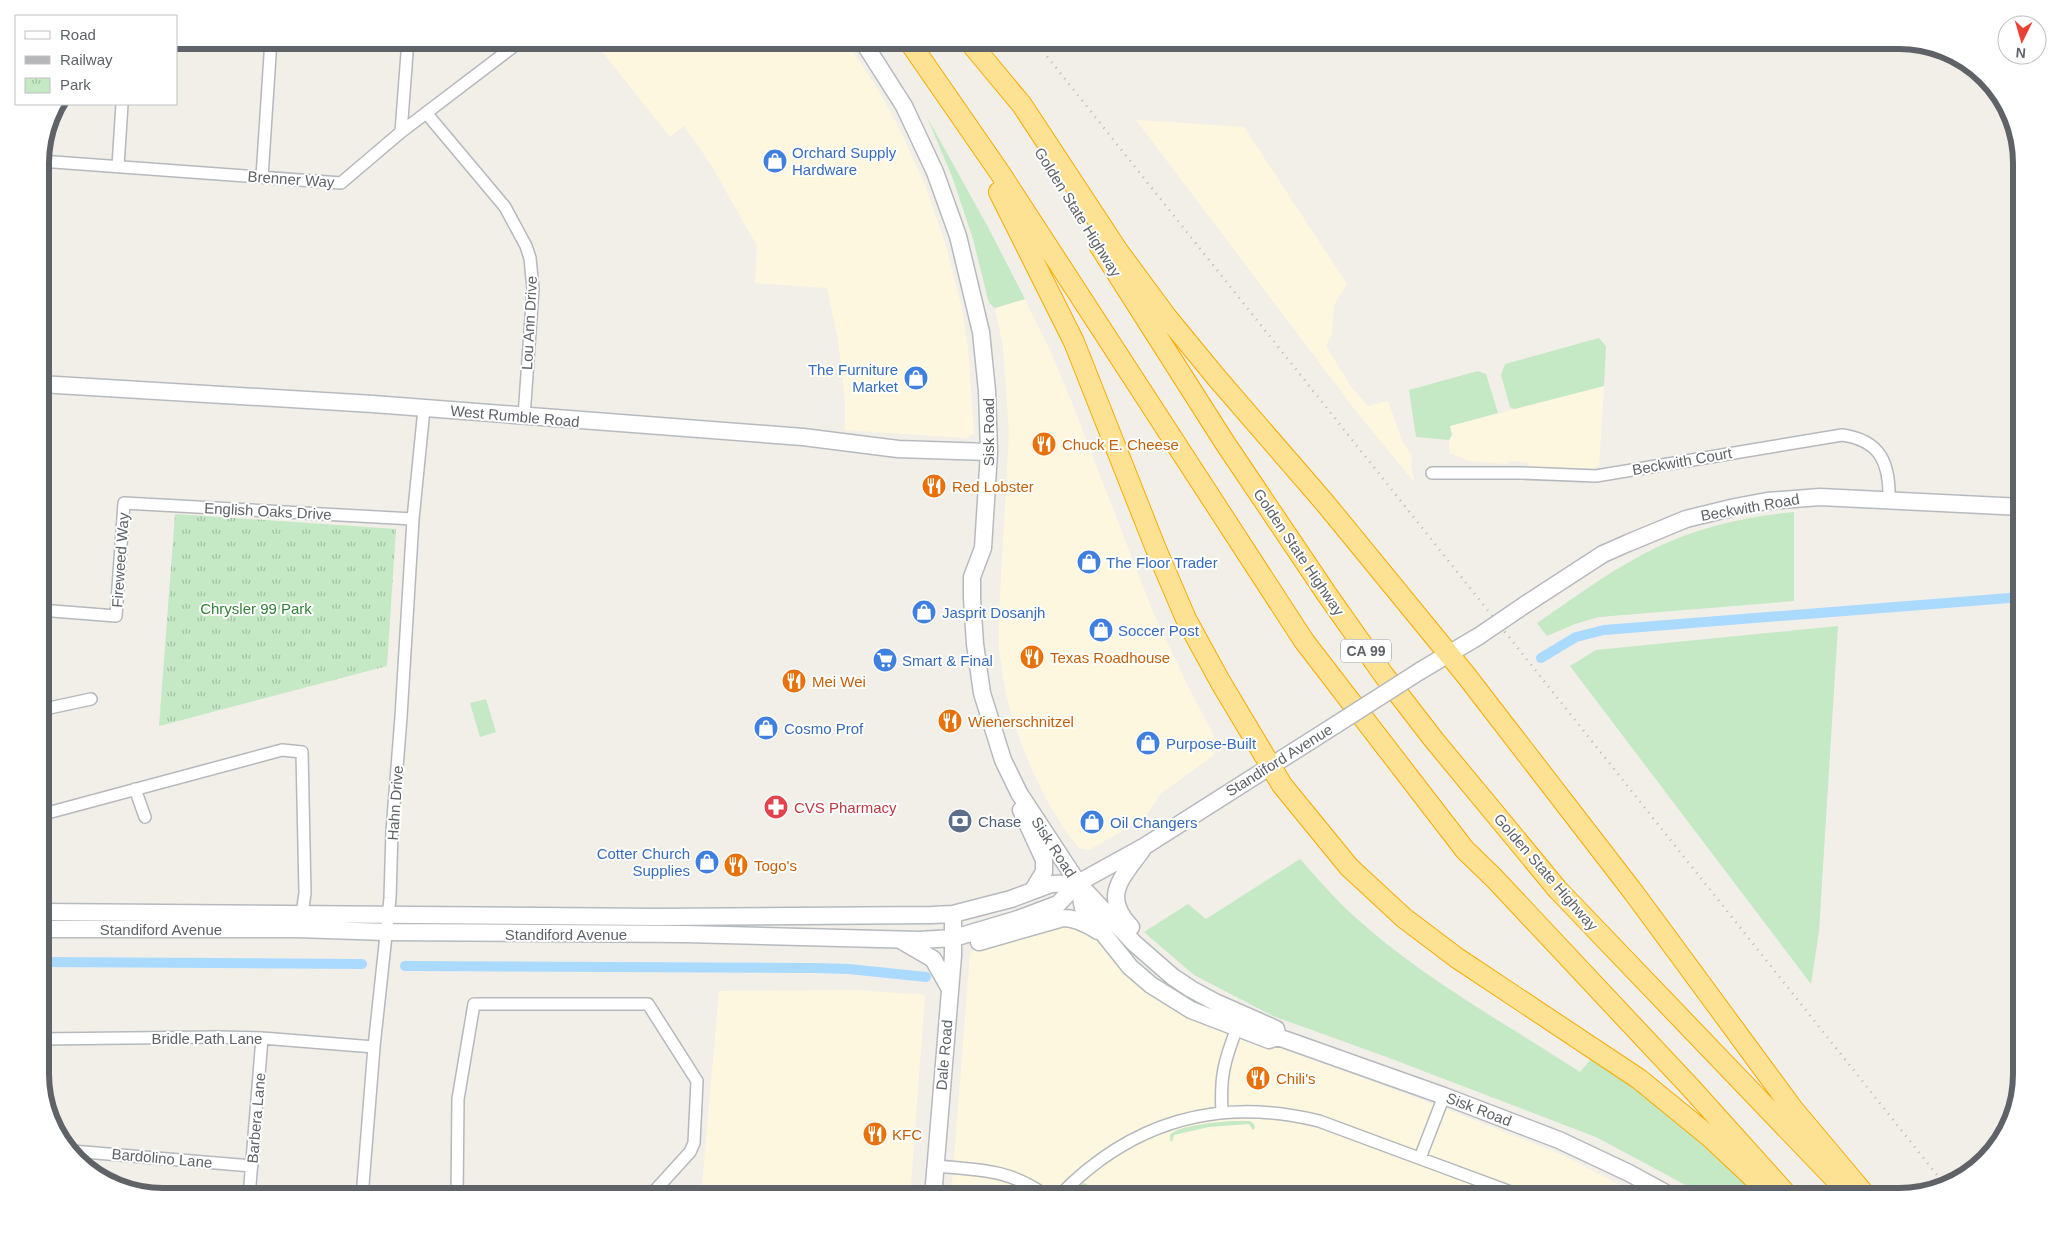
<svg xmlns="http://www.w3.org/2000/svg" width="2062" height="1237" viewBox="0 0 2062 1237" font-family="Arial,sans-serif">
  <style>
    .commercial { fill: #fef7e0 }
    .green { fill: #c5e8c5 }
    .park { fill: url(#park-tufts) }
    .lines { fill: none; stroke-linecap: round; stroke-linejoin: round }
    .canal { stroke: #aadaff; stroke-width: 10 }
    .street-casing { stroke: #b5b8bc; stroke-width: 14 }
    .secondary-casing { stroke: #b6babf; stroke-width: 19 }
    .highway-casing { stroke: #f9ab00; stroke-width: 22 }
    .street { stroke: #fff; stroke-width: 11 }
    .secondary { stroke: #fff; stroke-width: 16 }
    .highway { stroke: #fde293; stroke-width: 20 }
    .rail { stroke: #b6b7b8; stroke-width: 2.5; stroke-dasharray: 1 6; stroke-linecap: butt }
    .secondary-bridge-casing { stroke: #b6babf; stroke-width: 19; stroke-linecap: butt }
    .secondary-bridge { stroke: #fff; stroke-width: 16 }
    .labels { text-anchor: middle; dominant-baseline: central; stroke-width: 4; stroke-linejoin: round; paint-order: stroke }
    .shield { fill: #fff; stroke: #8f9295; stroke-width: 1 }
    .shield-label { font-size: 14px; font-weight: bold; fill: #5f6368 }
    .shop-label { font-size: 15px; fill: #366cbe; stroke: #fff; text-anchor: start }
    .street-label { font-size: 15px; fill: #5f6368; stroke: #fff }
    .food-label { font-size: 15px; fill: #c56008; stroke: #fff; text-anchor: start }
    .park-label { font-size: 15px; fill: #348238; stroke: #fff }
    .health-label { font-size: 15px; fill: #be3a42; stroke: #fff; text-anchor: start }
    .service-label { font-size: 15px; fill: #4e5e75; stroke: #fff; text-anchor: start }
    .rim { fill: none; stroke: #5f6368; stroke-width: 6 }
  </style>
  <defs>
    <pattern id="park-tufts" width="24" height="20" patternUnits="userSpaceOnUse" patternTransform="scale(1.25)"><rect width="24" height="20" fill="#c5e8c5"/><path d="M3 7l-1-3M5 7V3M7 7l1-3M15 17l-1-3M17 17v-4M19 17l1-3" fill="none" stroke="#a3c0a4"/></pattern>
  </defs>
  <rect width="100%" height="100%" fill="#f1efe8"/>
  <path class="commercial" d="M593 40H845L876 86 900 130 926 187 946 246 962 308 968 348 974 433 967 438 845 430V399L838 340 827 288 755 283 757 246 710 163 684 126 670 137Z
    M1136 120 1244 127 1347 284 1334 305 1332 334 1326 346 1352 388 1368 406 1388 401 1402 441 1412 456 1411 465 1414 482 1356 411Z
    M1025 299 1050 350 1072 403 1153 612 1188 686 1216 740 1214 755 1160 794 1145 818 1089 850 1079 848 1064 829 1045 797 1032 770 1017 732 1006 694 999 650V613L1009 432 1003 347 995 308Z
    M1604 386 1599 464 1595 468 1530 467 1527 462 1510 461 1505 464 1469 461 1449 453V440L1452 435 1450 426Z
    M1058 922 1091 933 1122 969 1212 1023 1428 1102 1565 1156 1642 1197H951L970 954 978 947Z
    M855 990 925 995 910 1197H701L719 991Z"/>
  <path class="green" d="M927 117 989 229 1025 299 995 308 989 303 973 239 953 179Z
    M1599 338 1606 346 1604 386 1514 409 1510 407 1501 375 1505 364Z
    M1478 371 1486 374 1498 413 1450 426 1452 435 1449 440 1416 437 1409 390Z
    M1794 512V601L1599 617 1575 624 1547 636 1537 623C1571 600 1604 575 1640 556 1687 530 1741 517 1794 512Z
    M1838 626 1819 931 1811 984 1570 666 1596 650Z
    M486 699 496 732 480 737 470 703Z
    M1300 859C1318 879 1335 899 1355 917 1422 978 1505 1023 1580 1072L1592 1058 1671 1116 1759 1197H1708L1596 1137 1384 1056 1273 1016 1194 975 1144 932 1188 904 1206 919Z
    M1232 1121H1250L1254 1124 1255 1128 1253 1130 1249 1124 1209 1127 1174 1135 1172 1142 1170 1140V1135C1179 1125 1217 1122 1232 1121Z
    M1083 1183 1087 1184V1193L1082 1190 1075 1197H1070Z"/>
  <path class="park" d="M175 514 396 529 387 666 159 726Z"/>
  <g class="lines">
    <path class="canal" d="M1541 658 1576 637 1604 630 2022 597
      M40 962 362 964
      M405 966 815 968 849 969 926 977"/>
    <defs>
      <path id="street" d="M427 114 505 207 526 246 530 258 533 289 524 417
        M401 132 408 40
        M40 161 341 183 401 132 522 40
        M118 166 122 104
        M262 177 271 40
        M1432 473H1521L1596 476 1842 435C1880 440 1890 463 1889 499
        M40 610 116 616 124 503 413 519
        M40 710 91 699
        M135 789 145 817
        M40 815 282 750 302 752 305 893 302 914
        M40 1039 216 1037 262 1038 374 1047
        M1222 1112C1220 1077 1224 1061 1237 1028
        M72 1151 252 1166
        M1420 1158 1444 1096
        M936 1166C981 1170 1010 1169 1048 1197
        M249 1197 262 1038
        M362 1197 374 1047 390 898 392 831 401 717 413 519 424 409
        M457 1197 458 1099 474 1004H648L697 1081 694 1143 690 1152 649 1197
        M1058 1197C1130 1122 1218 1096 1319 1121L1524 1197"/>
      <path id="secondary" d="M862 40 904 106 935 172 958 236 981 332 987 391 989 452 983 548 972 577V598L975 644 982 693 1003 760 1019 793 1078 883 1134 943 1173 977 1191 989 1215 1002 1276 1029 1278 1037
        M40 384 373 404 803 437 898 449 989 452
        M1523 606 1603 554 1628 543 1686 519 1735 507 1767 501 1820 497 2022 507
        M1420 671 1479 636
        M1021 810 1044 860V872L1033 890
        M1078 883 1083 908 1130 967 1151 985 1191 1010 1269 1040 1278 1037 1444 1096 1559 1140 1629 1173 1673 1197
        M40 912 657 917 932 915 953 914 1011 899 1051 884 1078 883
        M1131 927C1101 896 1122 878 1142 850
        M40 929H298L386 932 686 934 919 940 954 938 1018 919 1058 904 1078 883 1145 846 1337 724
        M902 941 933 959 950 989
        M979 942 1063 918C1076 918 1087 924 1098 931
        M933 1197 953 955V914"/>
      <path id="highway" d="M908 40 1000 173 1304 641 1465 850 1494 878 1691 1088 1789 1197
        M968 40 1022 105 1118 251 1166 316 1216 377 1325 503 1465 674 1634 893 1793 1109 1867 1197
        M999 192 1074 342 1156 549 1186 619 1221 683 1282 785 1349 867 1404 918 1457 958 1639 1079 1710 1137 1761 1185
        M1099 245 1225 443 1326 593 1383 674 1434 740 1558 890 1837 1181"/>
    </defs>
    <use href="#street" class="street-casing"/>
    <use href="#secondary" class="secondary-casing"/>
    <use href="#highway" class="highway-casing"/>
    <use href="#street" class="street"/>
    <use href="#secondary" class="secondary"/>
    <use href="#highway" class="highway"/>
    <path class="rail" d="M1034 40 1945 1185"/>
    <defs>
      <path id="secondary-bridge" d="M1479 636 1523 606
        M1337 724 1420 671"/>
    </defs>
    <use href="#secondary-bridge" class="secondary-bridge-casing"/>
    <use href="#secondary-bridge" class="secondary-bridge"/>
  </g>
  <defs>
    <symbol id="shop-disc" viewBox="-11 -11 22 22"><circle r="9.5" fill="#3f7fe0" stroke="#fff"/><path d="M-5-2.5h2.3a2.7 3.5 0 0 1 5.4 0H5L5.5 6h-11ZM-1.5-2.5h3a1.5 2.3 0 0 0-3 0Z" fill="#fff"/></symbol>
    <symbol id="restaurant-disc" viewBox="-11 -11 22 22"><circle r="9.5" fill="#e8710a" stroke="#fff"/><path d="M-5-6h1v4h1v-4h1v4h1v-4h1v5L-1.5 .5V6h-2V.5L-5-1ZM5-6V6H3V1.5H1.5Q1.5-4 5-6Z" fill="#fff"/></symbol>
    <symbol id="supermarket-disc" viewBox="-11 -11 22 22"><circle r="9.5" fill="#3f7fe0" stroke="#fff"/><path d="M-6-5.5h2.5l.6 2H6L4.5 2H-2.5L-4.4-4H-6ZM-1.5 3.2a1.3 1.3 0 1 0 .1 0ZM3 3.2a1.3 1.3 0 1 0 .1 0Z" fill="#fff"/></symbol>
    <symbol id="pharmacy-disc" viewBox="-11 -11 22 22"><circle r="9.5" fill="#e0444e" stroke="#fff"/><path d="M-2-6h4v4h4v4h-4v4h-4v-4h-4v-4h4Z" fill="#fff"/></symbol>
    <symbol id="bank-disc" viewBox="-11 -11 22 22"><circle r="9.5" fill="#5c6f8a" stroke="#fff"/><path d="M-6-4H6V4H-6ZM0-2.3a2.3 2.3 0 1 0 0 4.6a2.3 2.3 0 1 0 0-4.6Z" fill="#fff"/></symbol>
  </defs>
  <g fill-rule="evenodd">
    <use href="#shop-disc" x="761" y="147" width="28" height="28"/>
    <use href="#shop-disc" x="902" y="364" width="28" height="28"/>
    <use href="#restaurant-disc" x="1030" y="430" width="28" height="28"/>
    <use href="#restaurant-disc" x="920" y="472" width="28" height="28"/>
    <use href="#shop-disc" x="1075" y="548" width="28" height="28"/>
    <use href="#shop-disc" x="910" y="598" width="28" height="28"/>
    <use href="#shop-disc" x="1087" y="616" width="28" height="28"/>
    <use href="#restaurant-disc" x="1018" y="643" width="28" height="28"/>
    <use href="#supermarket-disc" x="871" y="646" width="28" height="28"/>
    <use href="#restaurant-disc" x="780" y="667" width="28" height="28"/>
    <use href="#restaurant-disc" x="936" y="707" width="28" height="28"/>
    <use href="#shop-disc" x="752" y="714" width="28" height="28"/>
    <use href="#shop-disc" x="1134" y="729" width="28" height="28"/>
    <use href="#pharmacy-disc" x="762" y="793" width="28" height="28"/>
    <use href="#bank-disc" x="946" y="807" width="28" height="28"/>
    <use href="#shop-disc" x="1078" y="808" width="28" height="28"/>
    <use href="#shop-disc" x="693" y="848" width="28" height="28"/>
    <use href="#restaurant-disc" x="722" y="851" width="28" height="28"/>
    <use href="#restaurant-disc" x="1244" y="1064" width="28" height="28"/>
    <use href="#restaurant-disc" x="861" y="1120" width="28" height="28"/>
  </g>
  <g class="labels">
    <rect class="shield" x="1341" y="639.5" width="50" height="23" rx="4"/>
    <g class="shield-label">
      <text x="1366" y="651">CA 99</text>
    </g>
    <g class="shop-label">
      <text x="792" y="152">Orchard Supply<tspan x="792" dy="17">Hardware</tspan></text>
      <text x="898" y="369" text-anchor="end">The Furniture<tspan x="898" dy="17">Market</tspan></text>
      <text x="1106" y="562">The Floor Trader</text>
      <text x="942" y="612">Jasprit Dosanjh</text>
      <text x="1118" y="630">Soccer Post</text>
      <text x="902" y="660">Smart &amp; Final</text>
      <text x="784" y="728">Cosmo Prof</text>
      <text x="1166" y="743">Purpose-Built</text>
      <text x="1110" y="822">Oil Changers</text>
      <text x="690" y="853" text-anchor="end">Cotter Church<tspan x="690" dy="17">Supplies</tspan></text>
    </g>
    <g class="street-label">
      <text transform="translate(291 179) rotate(4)">Brenner Way</text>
      <text transform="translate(1078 212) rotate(58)">Golden State Highway</text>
      <text transform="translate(529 323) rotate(-87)">Lou Ann Drive</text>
      <text transform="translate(515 416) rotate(5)">West Rumble Road</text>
      <text transform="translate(988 432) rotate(-90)">Sisk Road</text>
      <text transform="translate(1682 461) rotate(-10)">Beckwith Court</text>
      <text transform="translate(1750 507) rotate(-10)">Beckwith Road</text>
      <text transform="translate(268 511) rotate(3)">English Oaks Drive</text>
      <text transform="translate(1299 552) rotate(56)">Golden State Highway</text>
      <text transform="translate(120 560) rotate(-86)">Fireweed Way</text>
      <text transform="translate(1279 760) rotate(-32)">Standiford Avenue</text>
      <text transform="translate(395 803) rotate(-86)">Hahn Drive</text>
      <text transform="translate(1054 847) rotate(57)">Sisk Road</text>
      <text transform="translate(1546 872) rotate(49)">Golden State Highway</text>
      <text x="161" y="929">Standiford Avenue</text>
      <text x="566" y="934">Standiford Avenue</text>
      <text x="207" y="1038">Bridle Path Lane</text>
      <text transform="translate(944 1055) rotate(-85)">Dale Road</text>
      <text transform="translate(1479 1109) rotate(21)">Sisk Road</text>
      <text transform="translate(256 1118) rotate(-85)">Barbera Lane</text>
      <text transform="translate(162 1158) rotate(5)">Bardolino Lane</text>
    </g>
    <g class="food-label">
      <text x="1062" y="444">Chuck E. Cheese</text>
      <text x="952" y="486">Red Lobster</text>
      <text x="1050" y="657">Texas Roadhouse</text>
      <text x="812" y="681">Mei Wei</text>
      <text x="968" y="721">Wienerschnitzel</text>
      <text x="754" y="865">Togo's</text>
      <text x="1276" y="1078">Chili's</text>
      <text x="892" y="1134">KFC</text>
    </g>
    <g class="park-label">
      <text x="256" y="608">Chrysler 99 Park</text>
    </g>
    <g class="health-label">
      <text x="794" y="807">CVS Pharmacy</text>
    </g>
    <g class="service-label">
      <text x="978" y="821">Chase</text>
    </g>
  </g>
  <path d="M0 0H2062V1237H0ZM163 49H1899A114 114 0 0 1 2013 163V1074A114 114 0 0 1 1899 1188H163A114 114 0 0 1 49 1074V163A114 114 0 0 1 163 49Z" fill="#fff" fill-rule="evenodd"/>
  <path class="rim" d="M163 49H1899A114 114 0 0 1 2013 163V1074A114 114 0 0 1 1899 1188H163A114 114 0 0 1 49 1074V163A114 114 0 0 1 163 49Z"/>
  <rect x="15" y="15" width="162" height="90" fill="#ffffff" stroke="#bfc1c3"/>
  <rect x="25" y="31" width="25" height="8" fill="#ffffff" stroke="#bfc1c3"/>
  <text x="60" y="40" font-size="15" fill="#5f6368">Road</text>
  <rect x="25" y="56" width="25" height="8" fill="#b6b7b8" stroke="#bfc1c3"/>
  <text x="60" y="65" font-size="15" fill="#5f6368">Railway</text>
  <rect x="25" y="78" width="25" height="15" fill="url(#park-tufts)" stroke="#bfc1c3"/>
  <text x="60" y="90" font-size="15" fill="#5f6368">Park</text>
  <g transform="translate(2022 40) rotate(185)"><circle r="24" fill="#ffffff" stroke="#bfc1c3"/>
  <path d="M0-4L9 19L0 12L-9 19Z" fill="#ea4335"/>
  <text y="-8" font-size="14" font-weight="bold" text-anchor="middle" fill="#5f6368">N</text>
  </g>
</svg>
